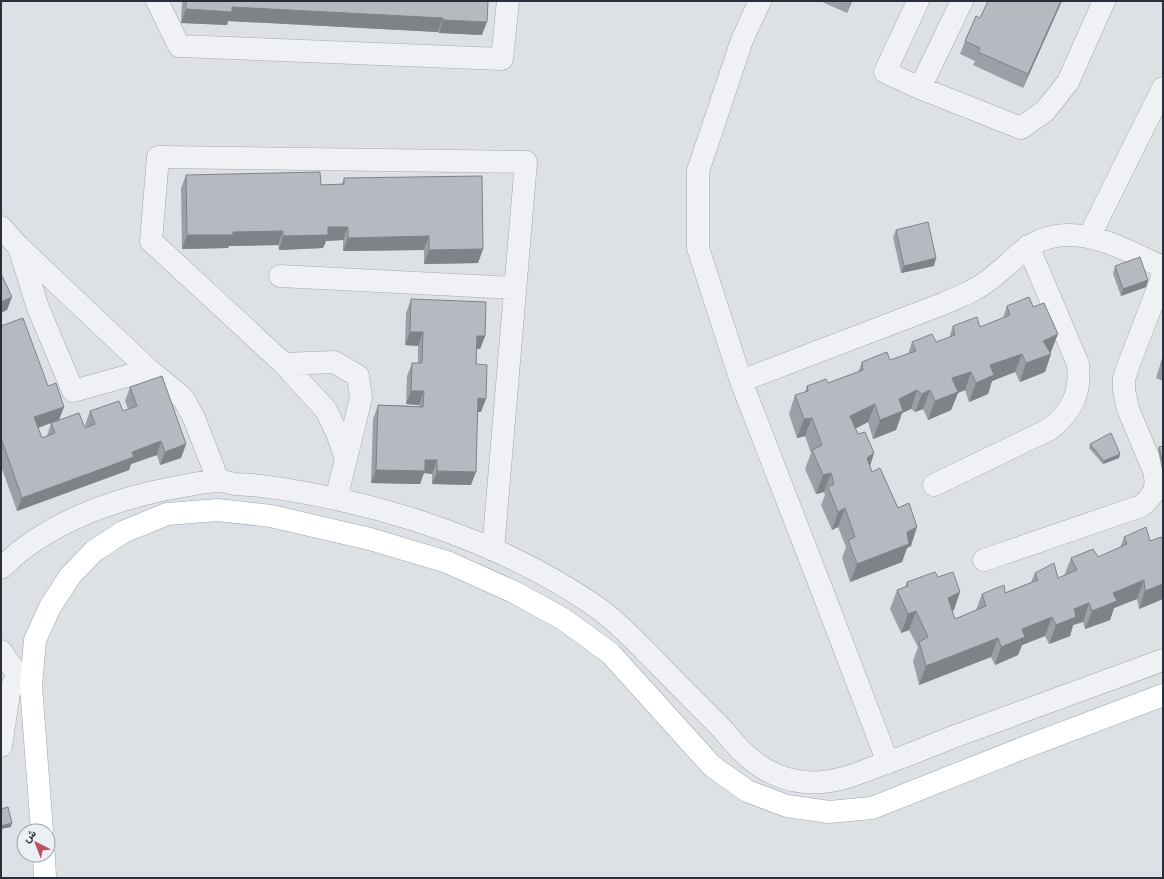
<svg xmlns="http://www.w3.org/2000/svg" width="1164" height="879" viewBox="0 0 1164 879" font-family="Overpass,Vazirmatn,sans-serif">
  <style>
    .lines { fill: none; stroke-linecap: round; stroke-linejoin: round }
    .minor-casing { stroke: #a3a8ae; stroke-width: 23 }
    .major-casing { stroke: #9ea6af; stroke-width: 23 }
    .minor { stroke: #eff1f4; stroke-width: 22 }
    .major { stroke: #fff; stroke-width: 22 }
    .wall { fill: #9ca0a6 }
    .shaded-wall { fill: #7f8287 }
    .building { fill: #b5bac1; stroke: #7f8287 }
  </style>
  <rect width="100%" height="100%" fill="#dde1e5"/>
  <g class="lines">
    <defs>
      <path id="minor" d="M157 1 179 46 502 59 508 1
        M760 1 742 40 698 171V248L741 381 825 598 888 763
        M918 1 885 72 920 88 962 1
        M920 88 1021 128 1045 111 1068 82 1104 1
        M1 227 18 246 149 370 183 398 194 418 218 480
        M1089 237 1163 88
        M19 247 38 308 73 391 149 370
        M280 276 515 288
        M284 364 334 362 358 376 361 398 346 459
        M741 381 945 303C955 298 966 295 975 289 985 284 999 272 1007 265 1014 259 1020 252 1028 247 1073 218 1120 248 1163 267
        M934 485 1050 429C1073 410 1081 393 1078 364L1028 246
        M336 499 346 459 337 433 326 410 284 364 151 241 158 157 526 162 493 550
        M984 560 1141 506C1154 496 1158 487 1154 471L1128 409 1124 390V379L1127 369 1163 275
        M1 568C8 562 15 555 23 549 69 514 126 496 183 486 193 484 204 482 215 481 222 480 229 483 235 484 241 484 246 485 252 485 283 488 314 494 345 501 433 521 524 556 598 608 620 624 639 645 658 664 680 687 703 709 725 732 746 759 769 778 804 782 832 785 857 774 883 764 907 756 930 746 953 737 1023 711 1093 686 1163 660
        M1 651C8 664 18 674 29 684
        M1 746 9 693 18 674"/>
      <path id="major" d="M42 831 31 686 35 640 50 607 70 576 94 551 123 532 167 514 218 510 271 516 370 539 447 562 514 592 563 619 610 653 712 766 747 791 787 806 829 812 872 808 1023 748 1163 695
        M44 855 45 878"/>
    </defs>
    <use href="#minor" class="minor-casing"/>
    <use href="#major" class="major-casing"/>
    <use href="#minor" class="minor"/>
    <use href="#major" class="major"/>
  </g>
  <path class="wall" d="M182 1H488L482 35 439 33 438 32 228 21 227 25 181 23Z
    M820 1H852L847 13Z
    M1062 1 1023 88 973 65 975 61 960 54 965 41 980 18Z
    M186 175 321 185 342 184 344 178 483 249 478 263 424 264V250L343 251V240L326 241 323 248 279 250 278 245 229 246 228 248 182 249 181 188Z
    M896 230 934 266 901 273 893 237Z
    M1115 266 1148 280 1146 287 1121 296 1113 274Z
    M411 299 485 336 480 349H477L476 364 481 412H478L471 485 432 484V474L424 473 420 484 371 483 373 419 378 405 419 406V405L406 404 407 376 412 363H418V346L405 345 406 313Z
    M1007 306 1051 352V353L1045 372 1020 382 1015 372 992 381 988 394 969 402 965 390 958 393 951 410 928 420 923 409 915 412 911 409 902 413 896 430 873 439 868 422 855 429 858 434 874 453 870 466 872 472 911 546 907 548 902 562 850 582 842 558 846 547 838 527 832 530 821 505 825 495 824 492 816 494 805 469 811 453 805 436 797 438 789 414 795 395 805 392 807 386 828 383 858 372 862 362 890 360 908 354 912 342H936L949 338 953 326 980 327 1003 318Z
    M1 326 64 407 59 420 38 428 42 438 47 436 51 423 85 428 86 427 85 425 90 411H123L128 409 125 401 130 387 186 444 181 458 160 465 157 455 131 464 129 470 17 511 1 466Z
    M1163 356V381L1156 378Z
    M1090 444 1119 458 1103 464 1089 448Z
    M1163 446V469L1162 470 1158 450 1159 447Z
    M1124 537 1150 541H1163V599L1139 609 1137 599 1114 608 1110 620 1085 629 1083 622 1073 625 1070 636 1049 644 1045 636 1022 645 1018 655 995 665 991 657 919 685 913 661 918 647 909 630 901 633 890 609 897 590 905 587 907 582 954 610 952 611 955 619 976 610 982 594 1005 593 1031 582 1035 573 1058 578 1064 576 1071 558 1098 557 1120 548Z"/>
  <path class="shaded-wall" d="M851 1H852L847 13Z
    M1061 1H1062L1023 88 1028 74Z
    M232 7 443 18 438 32 228 21 227 25 181 23 186 9Z
    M443 20 487 22 482 35 439 33Z
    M328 227H348L343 240 326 241 323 248 279 250 283 236Z
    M283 231 278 245 229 246 228 248 182 249 187 235 233 232Z
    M429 236 424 250 343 251 348 238Z
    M483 249 478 263 424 264 429 250Z
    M936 258 934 266 901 273 904 266Z
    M1148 280 1146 287 1121 296 1123 289Z
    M12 297 7 310 1 313V302Z
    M410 332H423L418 346 405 345Z
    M1058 334 1051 352 1036 359 1043 341Z
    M477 336H485L480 349H472Z
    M1022 354 1015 372 992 381 988 394 969 402 976 383 990 365Z
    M1051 354 1045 372 1020 382 1026 363Z
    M971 372 965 390 958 393 951 410 928 420 935 401 952 378Z
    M917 390 911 409 902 413 896 430 873 439 880 420 899 399Z
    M930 390 923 409 915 412 922 394Z
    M411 391H424L419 405 406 404Z
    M478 398 486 399 481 412H473Z
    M875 404 868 422 843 435 850 416Z
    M64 407 59 420 29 431 34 417Z
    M812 418 805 436 797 438 804 419Z
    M161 441 157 455 131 464 129 470 17 511 22 498 132 452Z
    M186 444 181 458 160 465 165 452Z
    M874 453 868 472 867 458Z
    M1120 454 1119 458 1103 464 1104 461Z
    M425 460H437L432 474 424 473 420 484 371 483 376 470Z
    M437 471 476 472 471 485 432 484Z
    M831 473 824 492 816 494 823 475Z
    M845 508 838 527 832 530 838 512Z
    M917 527 911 546 907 548 902 562 850 582 857 564 907 532Z
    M1144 580 1137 599 1114 608 1110 620 1085 629 1092 611 1113 593Z
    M1163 581V599L1139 609 1145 591Z
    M960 592 954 610 941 617 948 598Z
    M1089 603 1083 622 1073 625 1070 636 1049 644 1056 625 1074 609Z
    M916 611 909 630 901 633 908 614Z
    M1052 617 1045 636 1022 645 1018 655 995 665 1001 647 1022 629Z
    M998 638 991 657 919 685 926 666Z
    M12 823 11 827 1 829V826Z"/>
  <path class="building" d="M186 1H488L487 22 443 20V18L232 7V12L186 9Z
    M988 1H1061L1028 74 978 52 980 48 965 41 976 16 980 18Z
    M320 172 321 185 344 184V178L482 176 483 249 429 250V236L348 238V227H328V235L283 236V231L233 232V235H187L186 175Z
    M928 222 936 258 904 266 896 230Z
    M1140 257 1148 280 1123 289 1115 266Z
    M1 274 12 297 1 302Z
    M1029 297 1033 307 1044 303 1058 334 1043 341 1051 354 1026 363 1022 354 990 365 994 375 976 383 971 372 952 378 958 392 935 401 930 390 922 394 917 390 899 399 903 411 880 420 875 404 850 416 858 434 865 432 874 453 867 458 872 472 880 468 898 508 909 503 917 527 907 532 909 544 857 564 848 540 855 537 845 508 838 512 828 487 834 484 831 473 823 475 812 450 822 445 812 418 804 419 795 395 808 391 807 386 826 379 828 383 863 370 862 362 887 352 890 360 916 351 912 342 932 334 936 342 955 335 953 326 977 317 980 327 1010 315 1007 306Z
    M411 299 486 302 485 336H477L476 364 487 365 486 399 478 398 476 472 437 471V460H425V471L376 470 378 405 423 407 424 391H411L412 363H422L423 332H410Z
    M23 318 48 386 56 383 64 407 34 417 42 438 55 433 51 423 79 413 85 428 95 424 90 411 119 401 123 411 137 406 130 387 162 376 186 444 165 452 161 441 132 452 134 457 22 498 1 438V326Z
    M1163 357V365H1161Z
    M1111 433 1120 454 1104 461 1090 444Z
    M1163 446V464L1159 447Z
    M1146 527 1150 541 1161 537 1163 541V584L1145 591 1144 580 1113 593 1117 601 1092 611 1089 603 1074 609 1076 617 1056 625 1052 617 1022 629 1025 637 1001 647 998 638 926 666 919 642 928 637 916 611 908 614 897 590 908 586 907 582 935 572 938 577 953 572 960 592 948 598 955 619 986 606 982 594 1004 585 1005 593 1038 580 1035 573 1054 563 1058 578 1077 570 1071 558 1093 549 1098 557 1127 544 1124 537Z
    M8 807 12 823 1 826V809Z"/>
  <rect width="1164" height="879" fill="none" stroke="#282f3a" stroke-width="4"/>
  <g transform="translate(36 843) rotate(318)"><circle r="19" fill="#eceff3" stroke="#9ea2a9"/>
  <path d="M0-3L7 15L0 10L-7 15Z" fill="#bf4d64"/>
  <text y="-6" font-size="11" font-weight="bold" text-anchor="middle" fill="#282f3a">ش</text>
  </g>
</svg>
